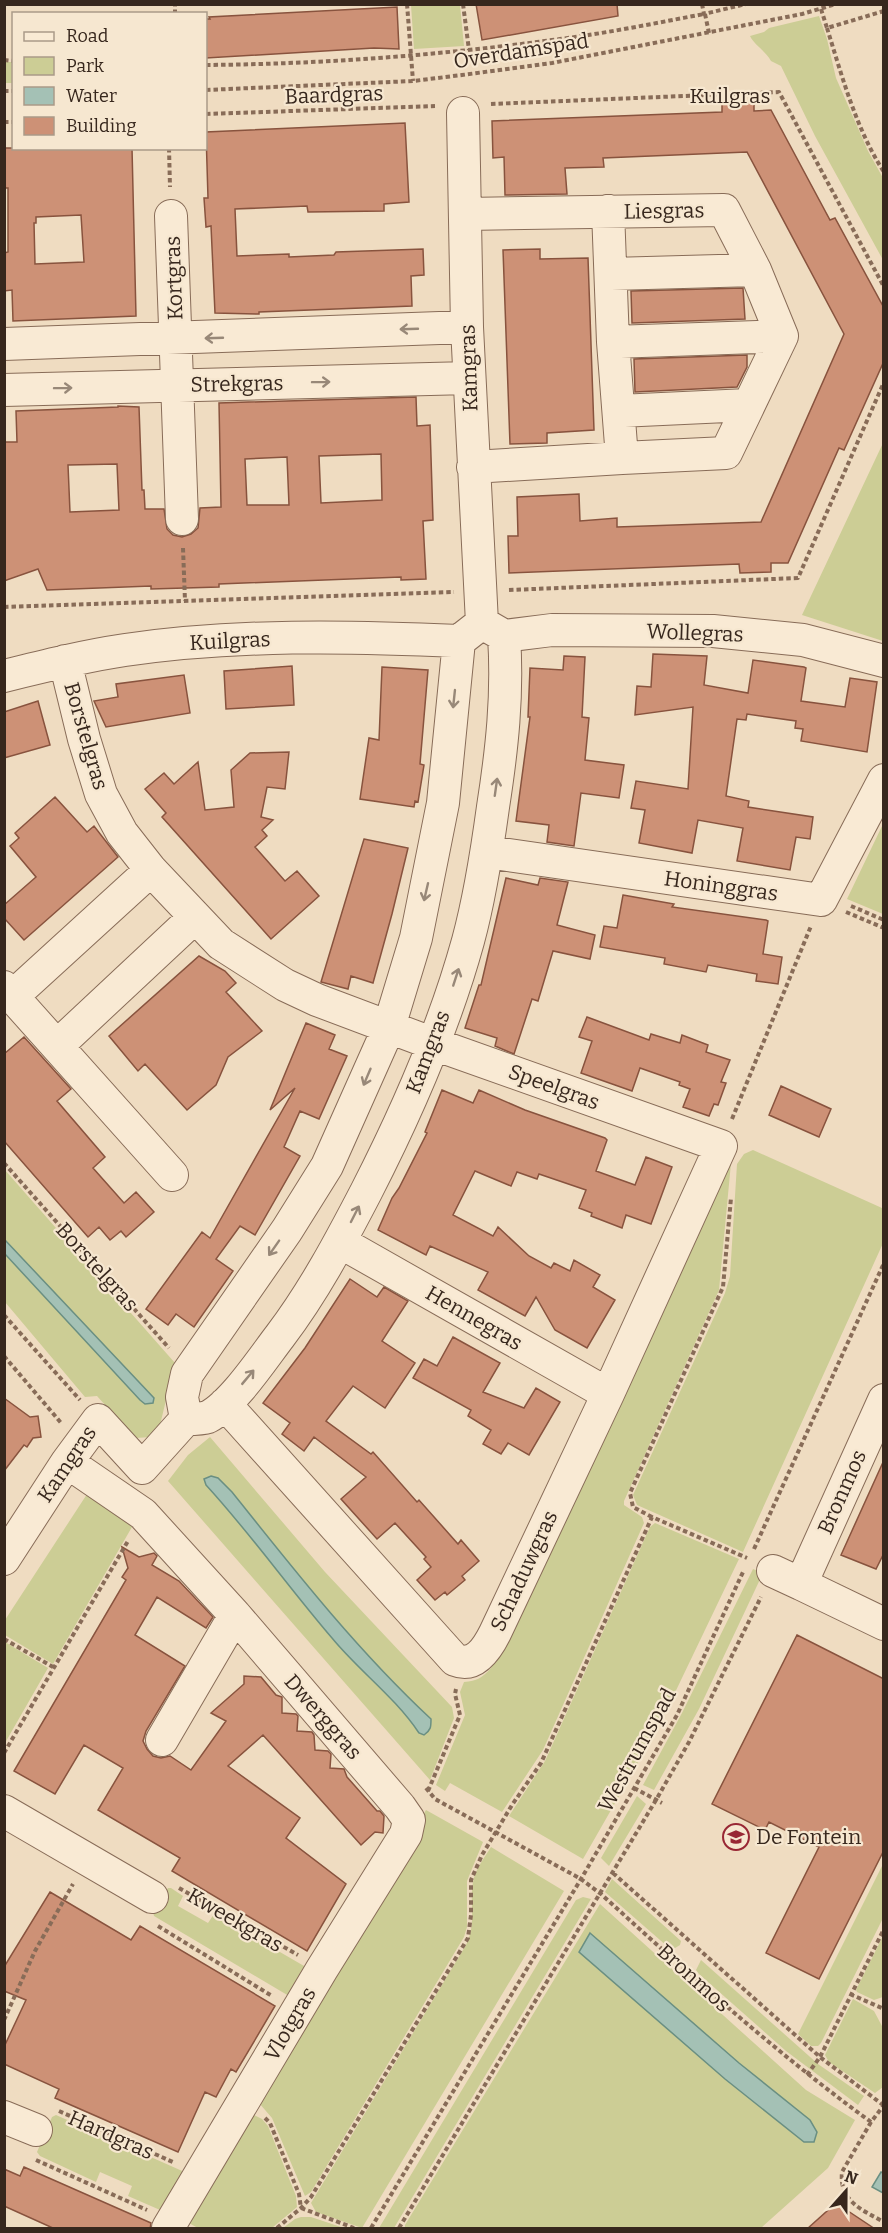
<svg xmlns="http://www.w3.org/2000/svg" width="888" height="2233" viewBox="0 0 888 2233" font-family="Bitter,serif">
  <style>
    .green { fill: #cccd95; fill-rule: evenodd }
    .water { fill: #a4c1b5; stroke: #6a8f82; stroke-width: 1.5 }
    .building { fill: #cd9176; stroke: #88533e; stroke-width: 1.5; fill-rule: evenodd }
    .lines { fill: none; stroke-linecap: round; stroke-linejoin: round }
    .minor-casing { stroke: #886c58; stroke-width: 34 }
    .path { stroke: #886c58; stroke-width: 4; stroke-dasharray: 4.5 3; stroke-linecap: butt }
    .minor { stroke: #f9ead4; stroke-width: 32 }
    .oneway { stroke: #988878 }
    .labels { text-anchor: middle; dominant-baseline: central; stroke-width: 4.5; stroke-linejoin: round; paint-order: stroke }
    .street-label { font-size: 21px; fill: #37271d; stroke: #f6e7d0 }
    .poi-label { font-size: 21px; fill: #37271d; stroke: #f6e7d0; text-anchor: start }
  </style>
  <rect width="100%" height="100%" fill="#efdcc1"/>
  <path class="green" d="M411 5H460L464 46 414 49Z
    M819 16 827 39 836 78 868 151 883 178V260L815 136 781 66 771 61C765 50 755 46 750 36L764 32 769 28Z
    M4 62H13V83H5Z
    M883 443V641L802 615Z
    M883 824V914L847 899Z
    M753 1150 882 1208 884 1241 743 1552 637 1505 633 1495 725 1293 730 1276 737 1164 744 1154Z
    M724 1154 733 1158 731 1163 719 1290 624 1501V1505L642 1517 644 1523 543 1750 502 1812 450 1783 445 1791 436 1785 465 1715 460 1692 464 1682C477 1681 482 1678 491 1668Z
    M4 1169 175 1363 160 1425 152 1437 135 1438 97 1396 85 1397 5 1302V1254L140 1400 145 1404 154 1398 5 1240Z
    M210 1437 325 1572 452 1707 454 1718 430 1780 168 1481 188 1455ZM206 1485 300 1578 352 1640 398 1689 431 1719 419 1733C395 1697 359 1671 332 1638 289 1588 251 1534 206 1485Z
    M91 1488 136 1520 53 1664 5 1635V1620Z
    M655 1523 739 1559 658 1728 583 1859 509 1816 545 1761 650 1527Z
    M753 1569 763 1573 699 1709 654 1790 643 1785 682 1713Z
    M5 1642 48 1668 5 1743Z
    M637 1796 646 1804 609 1866 601 1858Z
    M426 1810 483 1842 467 1881V1927L464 1937 311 2192 305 2196 272 2118 259 2103Z
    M491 1847 564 1891 362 2228 316 2212 311 2203 466 1945C477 1922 469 1905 473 1882 475 1870 484 1858 491 1847Z
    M883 1864V1918L821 2043 818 2046H811L798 2034Z
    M612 1879 681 1941 680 1945 675 1948 668 1947 605 1892Z
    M168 1888H171L183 1896 178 1906 208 1923 214 1914 311 1970 294 1999 154 1916 153 1912Z
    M583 1897 591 1899 394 2228H379L576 1900Z
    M600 1904 806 2090 855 2120 828 2168 761 2228H405V2225ZM590 1933 739 2063 810 2120 804 2142 725 2079 579 1952Z
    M883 1936V1997L874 2000 857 1992 856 1990Z
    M701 1960 818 2064 864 2096 858 2105 786 2051 699 1974 696 1970Z
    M853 1999 874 2011 883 2028V2087L875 2093 829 2062 825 2055Z
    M250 2113 262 2119 268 2126 296 2196 297 2207 272 2228H198L183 2220Z
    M56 2115 189 2174 167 2213 128 2196 132 2186 100 2172 96 2182 40 2156 37 2152 52 2117Z
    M301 2217H311L344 2228H283L295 2219Z"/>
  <path class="water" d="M5 1240 154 1398 153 1403 145 1404 140 1400 5 1254Z
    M211 1476 218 1478 232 1492C295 1571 357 1650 431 1719 431 1727 431 1730 424 1735L419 1733C395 1697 359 1671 332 1638 289 1588 251 1534 206 1485L204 1479Z
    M590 1933 739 2063 810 2120 817 2132 814 2142H804L725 2079 579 1952Z
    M881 2172 883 2173V2193L872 2187Z"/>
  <path class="building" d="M476 4H617L618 16 482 40Z
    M397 7 399 49 374 48 206 58V19H210L209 17Z
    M754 102V111L771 110 830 220 835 218 884 308V361L844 450 839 448 788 563H771V572L740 573 739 564 509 573 508 536H518L517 497 579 494 580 521 617 518V527L761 522 844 334 747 152 603 158 604 167 565 168 567 194 505 195 504 157 493 158 492 121 722 112V103Z
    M405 123 409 202 384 204V211L308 212 307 206 235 209 237 256 289 254V257L311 256 334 255 336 252 423 249 424 275 411 276 412 306 259 312V314L215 313 211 226 206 227 204 198H208L206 132Z
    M4 148H132L136 316 13 321 12 290 4 291V253L8 252V188H4ZM81 215 84 262 35 264 34 223H36V217Z
    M540 249V259L588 258 594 430 547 433V443L510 444 503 250Z
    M743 288 745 319 632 323 631 291Z
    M747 355V367L737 387 635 392 634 359Z
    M416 397 417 426 430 425 433 520 423 521 426 579 401 580V577L219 584V587L151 589V586L47 590 38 569 4 581V442H17L16 411 118 407V406L139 407 142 490H144L145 509H164L167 529 173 535 182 537 191 534 198 528 200 508 221 507 219 403ZM381 454 382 500 321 503 319 456ZM287 457 289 505H247L245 459ZM117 464 119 510 70 512 68 465Z
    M653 654 707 656 704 685 748 693 753 660 804 667 806 668 801 701 845 707 850 678 877 682 867 752 801 741 803 729 795 728 796 721 747 714 746 720 737 719 726 796 749 801 748 807 813 817 810 839 796 837 790 870 737 861 743 828 698 820 692 853 639 843 645 810 631 808 636 781 688 789 693 707 635 715 637 686 651 687Z
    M564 656 585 657 582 717 589 718 585 760 624 765 619 798 581 793 574 846 547 842 549 825 516 821 530 717H528L530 668 563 670Z
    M292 666 294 705 226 709 224 671Z
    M382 667 428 670 420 764 424 765 418 802 415 801 414 807 360 799 369 738 379 740Z
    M184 675 190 713 106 727 94 701 118 697 116 684Z
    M38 701 50 745 4 758V712Z
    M289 752 285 789 267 787 261 817 273 820 262 830 267 836 255 847 285 881 297 871 319 896 271 939 162 817 166 813 145 789 164 773 174 784 198 762 205 810 234 807 231 770 250 753Z
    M55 797 87 832 94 826 118 857 24 940 4 918V905L36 877 10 846 19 838 15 833Z
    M364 839 408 848 392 914 373 983 351 976 348 989 321 982Z
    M506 878 538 885 540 878 568 882 557 925 595 935 590 959 553 951 538 1001 532 999 514 1054 495 1046 497 1038 465 1028 479 985H481Z
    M623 895 674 904 672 907 766 920 768 921 763 954 782 957 778 984 756 981 757 974 708 965 706 972 664 964 665 958 600 947 604 926 617 928Z
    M199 956 225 971 236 983 226 992 262 1031 228 1057 216 1085 187 1110 145 1064 138 1071 109 1036Z
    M587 1017 649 1040 651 1034 680 1043 682 1035 708 1045 706 1052 730 1060 721 1082 726 1083 718 1105 714 1104 709 1116 683 1107 690 1089 679 1085 680 1082 640 1068 632 1091 581 1073 592 1041 579 1037Z
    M306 1023 335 1035 329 1049 347 1056 319 1119 300 1111 284 1147 300 1156 255 1235 240 1226 216 1259 233 1271 194 1327 176 1314 168 1325 146 1309 202 1232 210 1238 295 1088 270 1110Z
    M24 1037 71 1089 57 1101 105 1157 93 1168 124 1203 136 1192 154 1212 126 1237 121 1231 110 1240 99 1227 88 1237 4 1141V1054Z
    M781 1086 831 1109 819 1137 769 1115Z
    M442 1090 473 1103 479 1090 525 1110 605 1138 607 1140 596 1171 635 1185 646 1157 672 1167 651 1224 626 1215 622 1228 591 1216 592 1213 579 1208 586 1190 539 1174 537 1179 517 1172 511 1186 475 1171 453 1215 493 1236 498 1227 529 1256 551 1268 554 1263 570 1271 574 1260 600 1275 593 1287 615 1300 587 1348 555 1330 536 1297 525 1316 478 1290 488 1272 430 1246 426 1255 378 1230 392 1198 399 1188 427 1133 425 1132Z
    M350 1279 377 1297 384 1287 408 1301 382 1341 415 1363 385 1408 353 1386 326 1421 371 1454 373 1452 417 1502 419 1500 458 1544 461 1540 479 1561 462 1576 465 1580 447 1595 445 1592 435 1600 417 1580 431 1567 424 1559 426 1557 395 1523 377 1539 341 1499 366 1477 314 1437 304 1451 282 1434 290 1423 263 1403 305 1348Z
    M453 1337 500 1363 483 1392 524 1408 536 1388 560 1402 529 1455 508 1443 501 1454 483 1444 491 1430 468 1416 471 1410 413 1378 424 1359 437 1366Z
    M4 1398 30 1417 38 1416 41 1437 33 1438 27 1447 24 1445 4 1471Z
    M884 1460V1553L876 1569 841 1555Z
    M122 1547 139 1557 154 1553 157 1556 152 1565 179 1581 213 1617 206 1628 157 1597 135 1635 185 1666 146 1731 143 1741 147 1749 153 1756 161 1758 170 1756 191 1770 226 1721 211 1713 244 1684V1676L261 1677 276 1695 282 1697V1713L296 1714 298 1716 297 1731 312 1732 314 1735 315 1750 328 1751 331 1754 330 1768 344 1769 347 1777 377 1811H380L384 1816 383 1833 375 1832 361 1845 263 1735 228 1766 300 1818 286 1838 346 1884 307 1951 172 1871 180 1858 98 1810 123 1768 84 1745 55 1794 14 1771 126 1580 122 1577 128 1568Z
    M797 1635 884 1679V1850L819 1979 766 1953 819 1847 769 1822 765 1830 712 1804Z
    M50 1892 131 1940 140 1926 275 2006 236 2072 231 2069 216 2097 205 2092 178 2152 55 2098 59 2089 4 2064V2047L26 2000 4 1991V1967Z
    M24 2167 151 2223 150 2229H55L4 2206V2169L20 2176Z
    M836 2203 875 2229H807Z"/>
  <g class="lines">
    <defs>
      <path id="minor" d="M463 113 467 327 482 623 501 634
        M465 214 724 210 755 270 782 336 726 453 622 458 613 342 608 211
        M171 216 182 519
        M611 274 755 270
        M613 342 782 336
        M4 344 467 327
        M4 390 469 378
        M619 411 748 405
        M473 467 622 458
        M504 636 552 630 713 631 803 640 884 661
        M65 661 84 739 101 794 122 833 151 870 221 944 285 985 317 1000 434 1044 721 1146 608 1394 495 1633C487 1649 475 1668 455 1660L225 1404
        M4 676C44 666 84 656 125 650 235 634 349 636 459 641
        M487 852 821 900 884 780
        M4 987 172 1175
        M13 996 151 870
        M57 1046 195 917
        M340 1242 608 1394
        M186 1419 182 1397 187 1374 287 1230 327 1166 389 1027 416 938 443 803 459 641 482 623
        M67 1462 143 1514 235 1615 400 1807 409 1820 406 1834 322 1969 168 2228
        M4 1559 67 1462 98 1420 142 1468 186 1419C192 1419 202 1419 208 1417 233 1404 263 1358 280 1336 314 1291 340 1242 366 1192 407 1112 444 1028 468 941 480 897 487 851 493 807 502 749 508 695 504 636
        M773 1571 801 1584 884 1400
        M801 1584 884 1624
        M162 1740 235 1615
        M4 1811 152 1897
        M4 2117 36 2130"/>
    </defs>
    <use href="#minor" class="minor-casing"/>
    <path class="path" d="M407 4 413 81
      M463 4 469 50
      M702 4 704 14 746 4
      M821 9 827 28 884 11
      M175 14V4
      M705 14 709 33
      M827 28C842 76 856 129 884 172
      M4 60 14 61
      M206 65C325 64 442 55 560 39 608 33 656 23 704 14
      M206 90 413 81 462 75 552 63 802 14 836 4
      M4 91H14
      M491 104 779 92 884 287
      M206 114 435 106
      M4 122H14
      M169 148 170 187
      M183 548 185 601
      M509 590 798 578 884 382
      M4 607 454 592
      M851 906 884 920
      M846 912 884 928
      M732 1119 811 926
      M4 1163 169 1348
      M4 1315 80 1400
      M4 1356 62 1424
      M652 1517 633 1507 630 1493 723 1287 731 1198
      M754 1549 884 1263
      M4 1639 53 1667
      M4 1753 128 1541
      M426 1788 435 1799 581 1879 601 1894C689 1974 775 2052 871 2122L884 2105
      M634 1788 662 1803
      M428 1791 460 1715 455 1694 456 1689
      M613 1873 820 2057 883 2105
      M179 1888 298 1955
      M158 1926 272 1996
      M850 1994 884 2009
      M4 2020 35 1951 73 1884
      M807 2075 820 2057 884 1929
      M59 2111 175 2163
      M265 2118 270 2123 299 2194 301 2208
      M871 2122 842 2172C839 2201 862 2210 884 2222
      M36 2160 147 2210
      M301 2208 354 2228
      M277 2228 301 2208 311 2197 468 1938 471 1915V1880L482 1855 512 1805 541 1763 652 1517 747 1558
      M371 2228 581 1879 677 1715 743 1572
      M399 2228 656 1800 689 1742 761 1597"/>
    <use href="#minor" class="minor"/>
  </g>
  <defs><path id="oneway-shaft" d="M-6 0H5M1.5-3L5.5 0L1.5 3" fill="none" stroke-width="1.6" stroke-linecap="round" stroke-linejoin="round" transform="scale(1.5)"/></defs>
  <g class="oneway">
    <use href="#oneway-shaft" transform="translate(409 329) rotate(178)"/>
    <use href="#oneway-shaft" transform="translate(214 338) rotate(178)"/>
    <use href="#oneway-shaft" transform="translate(321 382) rotate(-1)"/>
    <use href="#oneway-shaft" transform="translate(63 388) rotate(-1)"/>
    <use href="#oneway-shaft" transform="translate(454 699) rotate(96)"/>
    <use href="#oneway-shaft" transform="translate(496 787) rotate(-82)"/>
    <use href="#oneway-shaft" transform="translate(426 892) rotate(103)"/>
    <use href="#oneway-shaft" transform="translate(456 977) rotate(-72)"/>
    <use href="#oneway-shaft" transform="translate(367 1077) rotate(113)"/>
    <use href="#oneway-shaft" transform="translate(355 1214) rotate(-63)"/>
    <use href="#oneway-shaft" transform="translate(274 1248) rotate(125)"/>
    <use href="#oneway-shaft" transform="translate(248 1377) rotate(-50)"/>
  </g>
  <defs>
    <symbol id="school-ring" viewBox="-11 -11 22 22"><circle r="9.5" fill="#f6e7d0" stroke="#982734" stroke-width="1.5"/><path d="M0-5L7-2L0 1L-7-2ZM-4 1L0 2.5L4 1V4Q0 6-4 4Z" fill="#982734"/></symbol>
  </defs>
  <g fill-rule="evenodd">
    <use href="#school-ring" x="721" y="1822" width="30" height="30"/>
  </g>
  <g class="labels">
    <g class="street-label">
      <text transform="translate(521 51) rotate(-9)">Overdamspad</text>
      <text transform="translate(334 95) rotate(-2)">Baardgras</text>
      <text x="730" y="96">Kuilgras</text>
      <text transform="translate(664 211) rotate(-1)">Liesgras</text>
      <text transform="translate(174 278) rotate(-92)">Kortgras</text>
      <text transform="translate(469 368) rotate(-92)">Kamgras</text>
      <text transform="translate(237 384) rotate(-1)">Strekgras</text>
      <text transform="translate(695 633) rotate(2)">Wollegras</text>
      <text transform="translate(230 641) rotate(-3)">Kuilgras</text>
      <text transform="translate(86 736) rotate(74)">Borstelgras</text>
      <text transform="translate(721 886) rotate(8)">Honinggras</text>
      <text transform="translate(428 1052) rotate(-69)">Kamgras</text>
      <text transform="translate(554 1087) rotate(20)">Speelgras</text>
      <text transform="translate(97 1267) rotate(48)">Borstelgras</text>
      <text transform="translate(474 1318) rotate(30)">Hennegras</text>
      <text transform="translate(67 1464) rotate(-56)">Kamgras</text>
      <text transform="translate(842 1492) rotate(-66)">Bronmos</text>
      <text transform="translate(524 1571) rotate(-65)">Schaduwgras</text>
      <text transform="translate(323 1717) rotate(49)">Dwerggras</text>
      <text transform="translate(637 1750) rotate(-61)">Westrumspad</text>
      <text transform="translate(235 1920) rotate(30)">Kweekgras</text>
      <text transform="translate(694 1978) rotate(42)">Bronmos</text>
      <text transform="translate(290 2024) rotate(-60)">Vlotgras</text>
      <text transform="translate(111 2135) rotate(24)">Hardgras</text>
    </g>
    <g class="poi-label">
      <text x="756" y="1837">De Fontein</text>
    </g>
  </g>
  <rect width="888" height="2233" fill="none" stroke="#37271d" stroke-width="12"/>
  <rect x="12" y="12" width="195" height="138" fill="#f6e7d0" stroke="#aa9a88" stroke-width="1.5"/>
  <rect x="24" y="32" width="30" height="9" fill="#f9ead4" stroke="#aa9a88" stroke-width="1.5"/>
  <text x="66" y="42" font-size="18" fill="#37271d">Road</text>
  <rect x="24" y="57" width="30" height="18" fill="#cccd95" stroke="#aa9a88" stroke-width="1.5"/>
  <text x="66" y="72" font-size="18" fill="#37271d">Park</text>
  <rect x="24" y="87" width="30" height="18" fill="#a4c1b5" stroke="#aa9a88" stroke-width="1.5"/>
  <text x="66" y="102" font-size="18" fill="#37271d">Water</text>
  <rect x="24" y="117" width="30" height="18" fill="#cd9176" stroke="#aa9a88" stroke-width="1.5"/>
  <text x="66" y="132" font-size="18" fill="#37271d">Building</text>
  <g transform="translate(846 2191) rotate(21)" stroke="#f6e7d0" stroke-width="4.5" paint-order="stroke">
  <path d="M0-4.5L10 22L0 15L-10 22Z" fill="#37271d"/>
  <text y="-9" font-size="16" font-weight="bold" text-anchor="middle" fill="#37271d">N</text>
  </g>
</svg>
